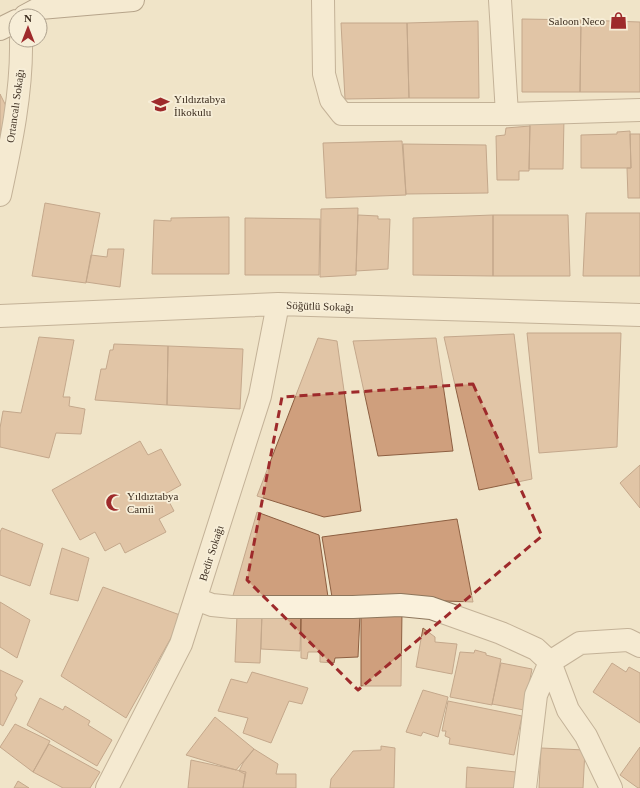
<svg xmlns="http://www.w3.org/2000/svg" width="640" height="788" viewBox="0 0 640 788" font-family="'Times New Roman',serif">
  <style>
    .building { fill: #cf9f7d; stroke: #8d5f41 }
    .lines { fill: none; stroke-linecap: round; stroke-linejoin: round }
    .street-casing { stroke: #8d765c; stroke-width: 24 }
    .secondary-casing { stroke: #6f573f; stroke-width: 24 }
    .street { stroke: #faf1dc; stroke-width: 22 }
    .secondary { stroke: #faf1dc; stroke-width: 22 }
    .marked { fill: none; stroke: #9e2a2b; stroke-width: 3; stroke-dasharray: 8 5; stroke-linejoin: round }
    .labels { text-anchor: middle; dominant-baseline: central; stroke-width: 3.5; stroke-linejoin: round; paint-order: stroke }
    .poi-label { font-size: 11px; fill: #3d2e20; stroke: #f7eed8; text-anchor: start }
    .street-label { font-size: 11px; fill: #3d2e20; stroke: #f7eed8 }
  </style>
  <rect width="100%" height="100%" fill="#f0e4c8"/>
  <path class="building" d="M522 19 581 20 580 92H522Z
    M581 20 640 22V92H580Z
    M478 21 479 98H409L407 23Z
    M341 23H407L409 98 345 99Z
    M0 94 10 114 0 146Z
    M564 118 563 169H529L530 121Z
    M530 126 529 171H519V180H497L496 136 505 135 506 128Z
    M630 131 631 168H581V135L617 134V132Z
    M630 134H640V198H628L627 168H631Z
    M402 141 406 195 326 198 323 143Z
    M403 144 486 145 488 193 406 194Z
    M45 203 100 213 86 283 32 276Z
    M358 208 356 275 320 277 321 209Z
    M586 213H640V276H583Z
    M358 215 378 216V219H390L388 269 356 271Z
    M493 215H568L570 276H493Z
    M493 215V276L413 275V218Z
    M229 217V274H152L154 220 171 221V218Z
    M245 218 320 219 319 275H245Z
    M108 249H124L120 287 86 282 91 255 107 257Z
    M527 333H621L617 447 539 453Z
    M514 334 532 479 479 490 444 337Z
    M39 337 74 340 63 397H70L69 406 85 409 81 434 56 433 49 458 0 447V428L3 411 21 413Z
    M318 338 337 341 361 511 324 517 257 496Z
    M436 338 453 451 378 456 353 341Z
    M114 344 168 346 167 405 95 400 101 369H106L110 350H113Z
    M168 346 243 349 240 409 167 405Z
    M140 441 148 455 161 449 181 485 165 494 174 511 159 519 166 532 125 553 120 543 105 551 95 532 80 540 52 490Z
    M640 465V508L620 483Z
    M257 512 319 535 329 604 232 599Z
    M457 519 473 602 332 597 322 537Z
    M2 528 43 544 30 586 0 575V532Z
    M62 548 89 558 78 601 50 594Z
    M103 587 180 615 181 620 126 718 61 676Z
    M0 602 30 620 17 658 0 647Z
    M402 611 401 686H361V612Z
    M262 613 301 614 300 651 261 649Z
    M262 614 260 663 235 662 237 615Z
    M301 614 360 615 358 657 335 658 334 663 320 662V652H308L307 659 301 658Z
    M423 628 435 637V642L457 644 452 674 416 667Z
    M475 650 486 653V655L501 659 492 705 450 697 460 652 474 653Z
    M501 663 532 669 524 710 492 704Z
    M612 663 626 672 629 667 640 673V723L593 692Z
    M0 670 23 681 15 695 17 698 3 726 0 724Z
    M252 672 308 688 302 704 289 701 271 743 243 733 248 718 218 711 231 679 247 683Z
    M423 690 448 697 438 737 423 732 421 736 406 732Z
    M40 698 63 710 65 706 90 721 88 725 112 740 97 766 27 725Z
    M448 701 522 716 514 755 449 744 450 738 445 736 446 731H442Z
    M215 717 254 749 236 770 186 755Z
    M15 724 50 741 33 772 0 747Z
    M49 744 100 772 90 788H63L33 772Z
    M381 746 395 748 394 788H330L331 779 353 751 381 750Z
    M640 747V788H638L620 775Z
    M541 748 585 750 583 788H539Z
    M254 749 278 764 276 774H296V788H243L245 774 239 771 243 763Z
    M191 760 246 772 243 788H188Z
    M467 767 516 772 515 788H466Z
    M18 781 29 788H14Z"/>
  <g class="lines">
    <defs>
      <path id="street" d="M323 0 324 74 331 100 342 114H507L640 110
        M500 0 507 114
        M0 195C11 144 22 92 21 40
        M0 316 278 304 640 315
        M196 599 212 605 232 607H353L400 605 431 608 501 633 536 649 550 662 568 710 586 736 611 788
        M107 788 181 644 260 396 278 304
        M525 788 536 695 550 662 580 643 628 640 640 646"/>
      <path id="secondary" d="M25 16 40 8 133 0
        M0 29 16 21"/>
    </defs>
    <use href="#street" class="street-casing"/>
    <use href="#secondary" class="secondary-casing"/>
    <use href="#street" class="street"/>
    <use href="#secondary" class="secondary"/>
  </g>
  <path d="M0 0H640V788H0ZM473 384 542 536 358 690 247 580 282 397Z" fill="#f0e4c8" fill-opacity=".55" fill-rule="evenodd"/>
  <path class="marked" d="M473 384 542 536 358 690 247 580 282 397Z"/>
  <defs>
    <symbol id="shop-bare" viewBox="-9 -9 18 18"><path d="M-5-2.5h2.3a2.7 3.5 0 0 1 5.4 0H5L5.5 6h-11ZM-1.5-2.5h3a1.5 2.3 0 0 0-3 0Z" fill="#9e2a2b" stroke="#f7eed8" stroke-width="2.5" paint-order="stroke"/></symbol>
    <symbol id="school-bare" viewBox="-9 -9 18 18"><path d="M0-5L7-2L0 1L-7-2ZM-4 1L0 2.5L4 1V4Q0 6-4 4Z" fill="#9e2a2b" stroke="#f7eed8" stroke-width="2.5" paint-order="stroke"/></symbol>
    <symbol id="mosque-bare" viewBox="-9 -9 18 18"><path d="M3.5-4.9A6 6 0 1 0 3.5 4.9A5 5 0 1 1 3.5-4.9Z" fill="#9e2a2b" stroke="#f7eed8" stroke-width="2.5" paint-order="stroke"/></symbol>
  </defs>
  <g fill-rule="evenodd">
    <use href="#shop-bare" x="606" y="8" width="25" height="25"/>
    <use href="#school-bare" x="148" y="92" width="25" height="25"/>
    <use href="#mosque-bare" x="102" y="490" width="25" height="25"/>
  </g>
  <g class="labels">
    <g class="poi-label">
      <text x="605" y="21" text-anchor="end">Saloon Neco</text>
      <text x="174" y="99">Yıldıztabya<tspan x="174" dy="13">İlkokulu</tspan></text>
      <text x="127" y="496">Yıldıztabya<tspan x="127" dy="13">Camii</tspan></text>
    </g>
    <g class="street-label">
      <text transform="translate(15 106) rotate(-82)">Ortancalı Sokağı</text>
      <text transform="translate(320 306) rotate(2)">Söğütlü Sokağı</text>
      <text transform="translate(211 553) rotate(-72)">Bedir Sokağı</text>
    </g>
  </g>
  <g transform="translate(28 28)"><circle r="19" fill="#f7eed8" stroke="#ada18e"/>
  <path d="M0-3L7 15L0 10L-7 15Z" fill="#9e2a2b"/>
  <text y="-6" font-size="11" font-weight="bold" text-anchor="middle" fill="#3d2e20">N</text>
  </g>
</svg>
